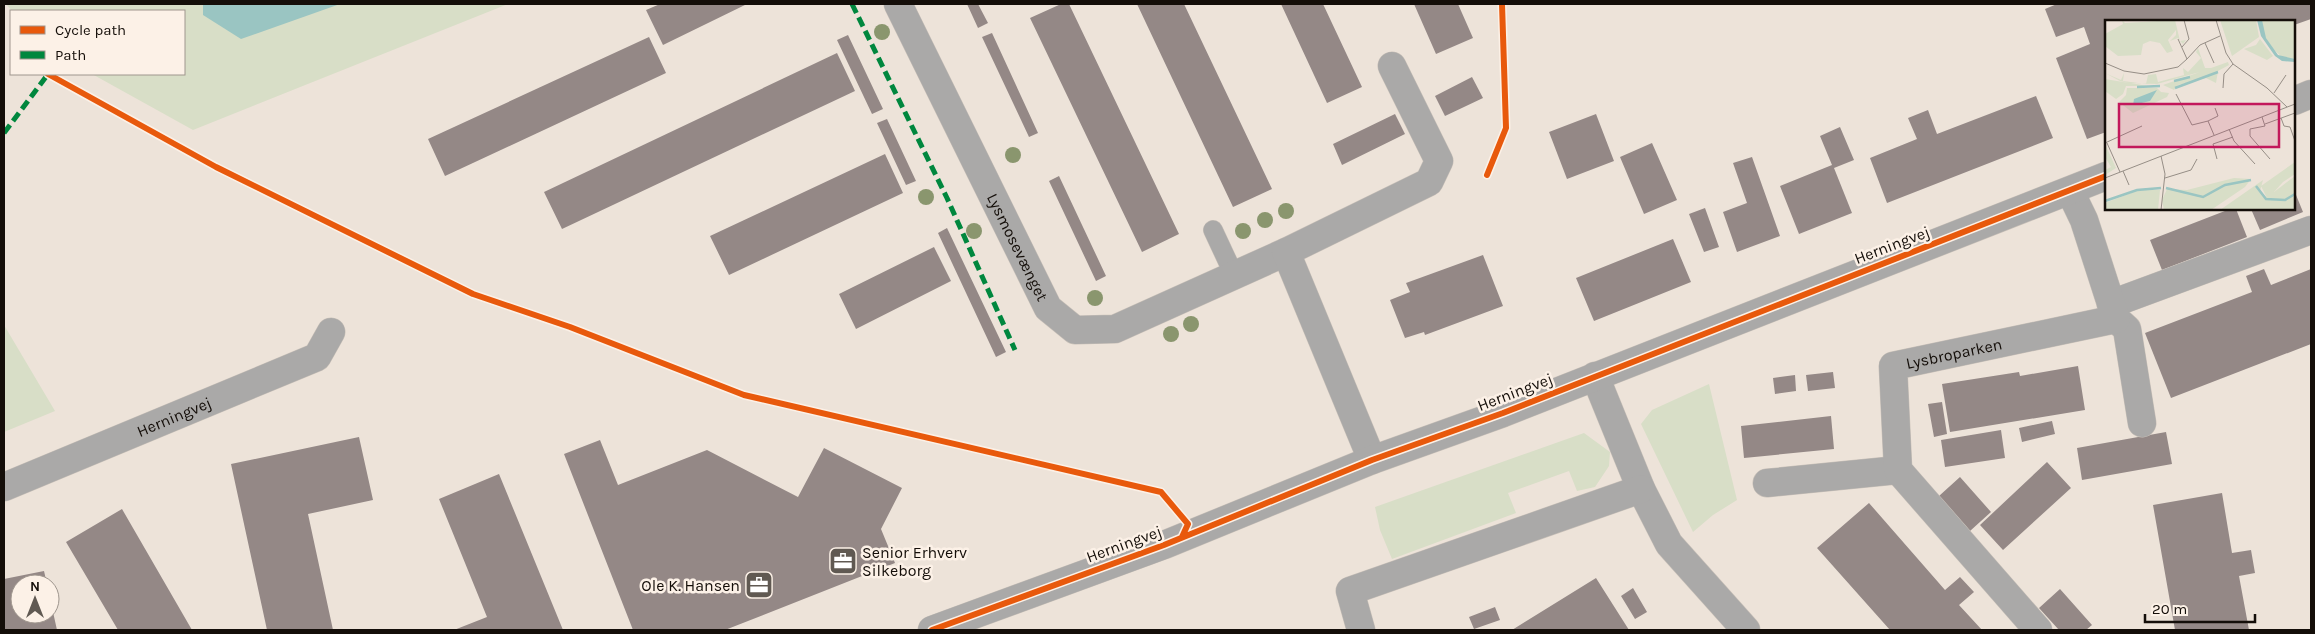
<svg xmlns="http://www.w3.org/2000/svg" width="2315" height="634" viewBox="0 0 2315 634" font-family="Karla,sans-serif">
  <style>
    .green { fill: #d8dec7 }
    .water { fill: #9ac5c2 }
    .building { fill: #948886 }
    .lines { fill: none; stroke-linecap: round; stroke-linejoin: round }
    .service-casing { stroke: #c9c1b9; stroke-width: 20 }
    .minor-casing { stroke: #c9c1b9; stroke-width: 29 }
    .tertiary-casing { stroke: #c9c1b9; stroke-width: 29 }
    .service { stroke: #aaa9a8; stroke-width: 19 }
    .minor { stroke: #aaa9a8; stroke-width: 28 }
    .tertiary { stroke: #aaa9a8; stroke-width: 28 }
    .quiet { stroke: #00873e; stroke-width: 5; stroke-dasharray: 10 5; stroke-linecap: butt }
    .cycleway-casing { stroke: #fcf1e7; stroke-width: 9 }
    .cycleway { stroke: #e8590c; stroke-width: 6 }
    .tree { fill: #8a966e }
    .labels { text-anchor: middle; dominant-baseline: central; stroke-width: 5; stroke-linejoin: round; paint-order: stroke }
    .street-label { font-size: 16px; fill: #140e09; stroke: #fcf1e7 }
    .poi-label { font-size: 16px; fill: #140e09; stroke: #fcf1e7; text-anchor: start }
    .inset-river { fill: none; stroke: #9ac5c2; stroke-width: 2.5 }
    .inset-road { fill: none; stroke: #968e86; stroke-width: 1 }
    .view { fill: #c2185b; fill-opacity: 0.15; stroke: #c2185b; stroke-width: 2.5 }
    .inset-edge { fill: none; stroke: #140e09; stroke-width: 2.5 }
  </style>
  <rect width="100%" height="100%" fill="#ede3d9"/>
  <path class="green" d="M6 4H508L193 130 92 74H184V11H12Z
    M4 325 55 411 4 432Z
    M1709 384 1737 500 1713 515 1693 532 1641 424 1652 410Z
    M1584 433 1610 452 1609 466 1595 487 1577 491 1569 471 1508 493 1516 513 1392 559 1380 530 1375 507Z"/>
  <path class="water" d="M203 4H340L241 39 203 15Z"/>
  <path class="building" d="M660 4H747L663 45 646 10Z
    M967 4H978L988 23 978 28Z
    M1061 4H1069L1179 234 1142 252 1030 18Z
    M1137 4H1184L1272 189 1233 207Z
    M1281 4H1323L1362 87 1327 103Z
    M1414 4H1458L1473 38 1436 54Z
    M2057 4H2311V19L2294 25V21H2106V132L2087 139 2056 58 2090 44 2084 27 2056 37 2045 9Z
    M992 33 1038 133 1029 137 982 37Z
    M848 35 883 109 872 114 837 40Z
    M649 37 666 73 445 176 428 139Z
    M837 53 855 91 562 229 544 192Z
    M1472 77 1483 98 1445 116 1435 96Z
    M2036 96 2053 138 1887 203 1870 158 1917 139 1908 118 1928 110 1937 134Z
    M1395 114 1405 134 1342 165 1333 144Z
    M1596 114 1614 161 1567 179 1549 132Z
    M887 119 916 181 906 185 877 123Z
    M1840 127 1854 160 1834 168 1852 213 1799 234 1780 186 1832 165 1820 136Z
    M1652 143 1677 200 1644 214 1620 157Z
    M885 154 903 193 729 275 710 236Z
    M1752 157 1780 236 1737 252 1723 212 1747 203 1733 163Z
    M1059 176 1106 276 1096 281 1049 181Z
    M2294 190 2303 212 2260 230 2251 209H2294Z
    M1705 208 1719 247 1704 252 1689 214Z
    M2230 209H2236L2247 237 2162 270 2150 240Z
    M947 228 1006 352 996 357 938 233Z
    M1673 239 1691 282 1594 321 1576 278Z
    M934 247 951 281 856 329 839 294Z
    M1483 255 1503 306 1425 335 1424 332 1405 338 1390 300 1410 292 1406 283Z
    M2264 269 2271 285 2311 269V344L2171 398 2145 333 2252 292 2246 276Z
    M2078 366 2085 410 1950 432 1942 384 2019 372 2020 376Z
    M1833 372 1835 388 1808 391 1806 375Z
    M1795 375 1796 391 1775 394 1773 378Z
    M1942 402 1947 434 1934 437 1928 404Z
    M1831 416 1834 449 1744 458 1741 426Z
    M2052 421 2055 434 2022 442 2019 428Z
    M2001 430 2005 458 1945 467 1941 440Z
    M2166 432 2172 464 2082 480 2077 448Z
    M359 437 373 500 308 514 333 630H267L231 464Z
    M600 440 618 485 707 450 798 497 824 448 902 488 881 529 895 563 725 630H633L564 454Z
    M2047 462 2071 488 2003 550 1980 525Z
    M499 474 563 630H454L487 617 439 499Z
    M1960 477 1991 512 1970 531 1939 496Z
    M2222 493 2232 553 2251 550 2255 573 2239 576 2249 630H2175L2153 505Z
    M1869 503 1945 590 1960 577 1974 592 1959 605 1982 630H1890L1817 548Z
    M122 509 192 630H118L66 542Z
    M44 571 47 584H20V614H50L51 603 57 630H4V579Z
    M1596 578 1629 630H1512Z
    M1633 588 1647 612 1635 619 1621 596Z
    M2060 589 2092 625 2086 630H2059L2039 608Z
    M1495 607 1500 620 1474 629 1469 617Z"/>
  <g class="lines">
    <defs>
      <path id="service" d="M1213 230 1234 275"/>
      <g id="minor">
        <path id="s1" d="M898 4 1048 308 1075 330 1115 329 1286 252"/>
        <path d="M2111 304 2311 230"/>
        <path d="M2116 319 2127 329 2142 423"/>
        <path d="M1595 376 1641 489 1669 544 1746 630"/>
        <path d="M1372 460 1286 252 1429 182 1439 161 1392 66"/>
        <path d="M1767 483 1898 470"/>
        <path id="s2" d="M4 487 317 357 331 332"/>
        <path d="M1361 630 1350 591 1641 489"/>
        <path id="s3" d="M2038 630 1898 470 1893 366 2116 319 2084 220 2070 191"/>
      </g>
      <path id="tertiary" d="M2294 101 2311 94
        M932 630 1164 545 1372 460 1503 413 2106 176"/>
    </defs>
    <use href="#service" class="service-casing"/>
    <use href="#minor" class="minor-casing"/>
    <use href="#tertiary" class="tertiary-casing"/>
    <use href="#service" class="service"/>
    <use href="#minor" class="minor"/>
    <use href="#tertiary" class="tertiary"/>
    <path class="quiet" d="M852 4 947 198 1015 350
      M4 133 48 74"/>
    <defs>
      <path id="cycleway" d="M48 74 216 167 473 294 570 327 744 395 1161 492 1188 524 1182 537
        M1487 175 1506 128 1502 4
        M932 630 1164 545 1372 460 1503 413 2106 176"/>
    </defs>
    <use href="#cycleway" class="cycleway-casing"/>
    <use href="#cycleway" class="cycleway"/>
  </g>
  <g class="tree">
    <circle cx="882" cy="32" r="8"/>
    <circle cx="1013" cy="155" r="8"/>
    <circle cx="926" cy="197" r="8"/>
    <circle cx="1286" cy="211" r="8"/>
    <circle cx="1265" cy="220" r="8"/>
    <circle cx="974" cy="231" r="8"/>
    <circle cx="1243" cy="231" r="8"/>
    <circle cx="1095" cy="298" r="8"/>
    <circle cx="1191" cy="324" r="8"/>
    <circle cx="1171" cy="334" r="8"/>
  </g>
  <defs>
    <symbol id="office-square" viewBox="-11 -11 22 22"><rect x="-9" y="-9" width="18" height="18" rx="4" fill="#605952" stroke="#fcf1e7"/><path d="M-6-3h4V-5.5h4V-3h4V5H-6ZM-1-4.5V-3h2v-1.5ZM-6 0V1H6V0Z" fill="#fff"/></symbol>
  </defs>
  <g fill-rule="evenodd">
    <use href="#office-square" x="827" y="545" width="32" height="32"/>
    <use href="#office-square" x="743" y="569" width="32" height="32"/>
  </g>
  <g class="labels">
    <g class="street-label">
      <text transform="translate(1892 245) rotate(-21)">Herningvej</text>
      <text stroke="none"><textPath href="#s1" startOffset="271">Lysmosevænget</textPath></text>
      <text stroke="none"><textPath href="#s3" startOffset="379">Lysbroparken</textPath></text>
      <text transform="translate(1515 392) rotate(-21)">Herningvej</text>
      <text stroke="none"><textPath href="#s2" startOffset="184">Herningvej</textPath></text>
      <text transform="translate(1124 544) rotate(-20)">Herningvej</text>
    </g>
    <g class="poi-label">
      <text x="862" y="552">Senior Erhverv<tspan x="862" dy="18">Silkeborg</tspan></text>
      <text x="740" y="585" text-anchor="end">Ole K. Hansen</text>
    </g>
  </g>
  <g transform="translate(2105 20)">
    <rect width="190" height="190" fill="#ede3d9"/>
    <path d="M17 0 20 3 70 0 75 21 81 20 78 24 76 22 73 18 65 21 71 15V10L63 20 68 31 62 33 55 23 45 21 38 24 36 35 13 36 0 26V14L18 4ZM115 0H151L154 17 127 36ZM157 0H190V39H179L166 27 157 11ZM155 19 168 36 162 40 139 29 151 25ZM93 28 100 48H109L52 64 26 63 42 66H21L18 74 11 79 0 71V59L24 63 15 61 0 53 16 60 19 53 18 61 41 64 43 55 51 54 53 62 79 55 78 48 83 52 96 38 91 32ZM123 42 124 45 113 51 111 63 101 58 73 65 69 70 58 65ZM22 68H52L56 72 64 73 62 77 28 93 14 82 21 75ZM1 126 11 148 0 155V150L6 147 0 137ZM190 142V154L178 162 169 172 190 156V190H115L158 160 155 171 162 178 156 166ZM129 158 146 159 140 167 106 190H59L57 180 62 169 82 170ZM34 170H55L53 190H0V183Z" fill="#d8dec7"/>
    <path d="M152 0H157L161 18 173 35 190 39V42L177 41 170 36 156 16ZM52 70 45 81 28 85 29 79Z" fill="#9ac5c2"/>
    <path class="inset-river" d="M69 61 85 57M32 67 55 66M70 68 113 52M151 166 161 179 180 180 190 174M61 168 98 177 120 165 146 160M0 181 32 170 56 168"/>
    <path class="inset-road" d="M111 0 121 33 128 44 162 68 182 87M73 19 82 39 95 25 115 16M100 23 109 43M77 27 84 19 79 0M0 43 19 51 39 54 73 47 82 39M118 68 119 54 128 44M169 73 181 55M71 74 87 105 103 101M157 97 160 106 145 109V116L165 139M176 98 179 106 185 107 190 121M160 104 190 93M124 109 129 121 150 144M109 115 103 101 113 96 110 88M0 123 37 106M2 123 15 152M56 136 60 154 56 190M112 139 108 124 128 117M18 151 24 165M0 158 190 84M60 158 86 150 92 139"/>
    <path class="view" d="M14 84H174V127H14Z"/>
    <rect width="190" height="190" class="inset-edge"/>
  </g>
  <rect width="2315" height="634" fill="none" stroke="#140e09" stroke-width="10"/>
  <rect x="10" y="10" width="175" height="65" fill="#fcf1e7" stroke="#9f968e"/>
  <rect x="20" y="26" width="25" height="8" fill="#e8590c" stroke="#9f968e"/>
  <text x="55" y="35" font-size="15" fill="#140e09">Cycle path</text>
  <rect x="20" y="51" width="25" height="8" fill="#00873e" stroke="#9f968e"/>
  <text x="55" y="60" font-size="15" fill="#140e09">Path</text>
  <g transform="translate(35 599)"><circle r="24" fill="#fcf1e7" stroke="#9f968e"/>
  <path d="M0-4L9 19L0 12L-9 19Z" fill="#605952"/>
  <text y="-8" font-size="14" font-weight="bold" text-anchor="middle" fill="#140e09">N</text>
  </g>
  <path d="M2145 614v8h110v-8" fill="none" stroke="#140e09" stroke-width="2.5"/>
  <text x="2152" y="614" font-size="15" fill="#140e09" stroke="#fcf1e7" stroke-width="4" paint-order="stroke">20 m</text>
</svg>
